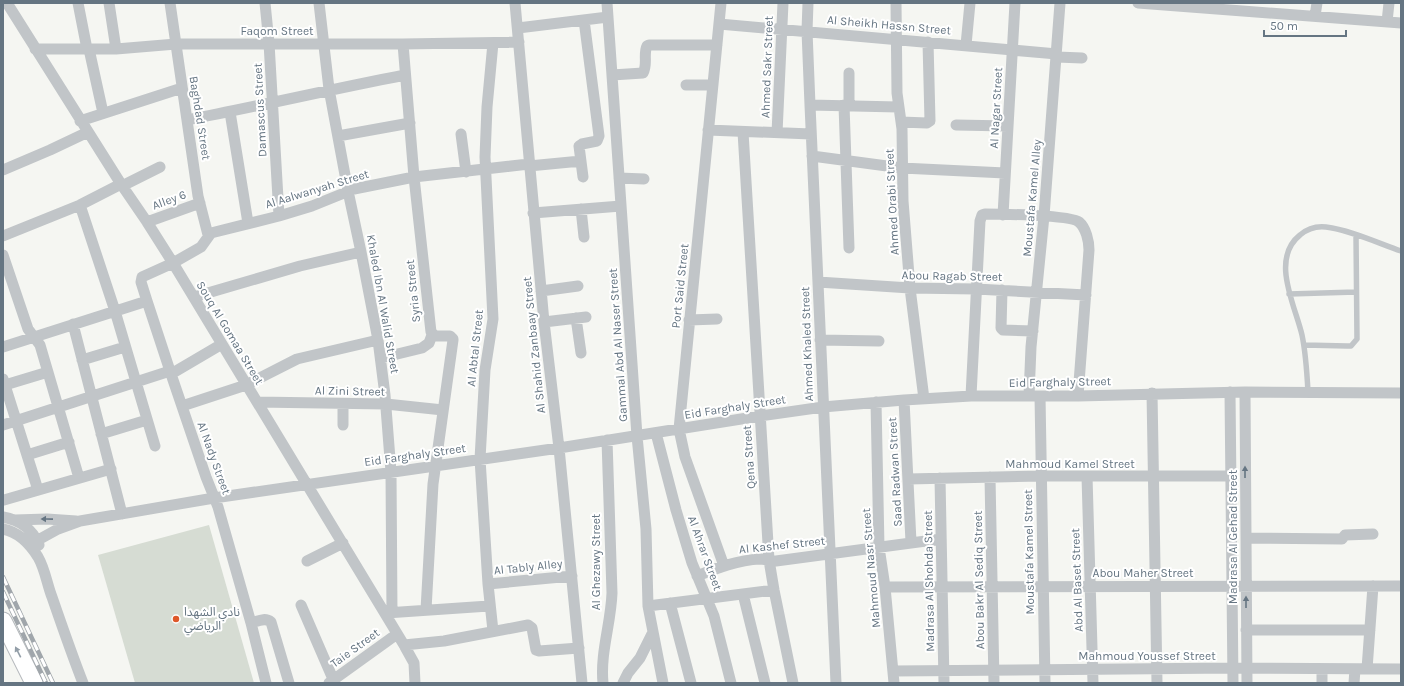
<svg xmlns="http://www.w3.org/2000/svg" width="1404" height="686" viewBox="0 0 1404 686" font-family="Karla,'Noto Sans Arabic',sans-serif">
  <style>
    .green { fill: #d6dcd3 }
    .lines { fill: none; stroke-linecap: round; stroke-linejoin: round }
    .primary-casing { stroke: #b4b8bc; stroke-width: 19 }
    .lane { stroke: #c1c5c8; stroke-width: 5.5 }
    .street { stroke: #c1c5c8; stroke-width: 11 }
    .primary { stroke: #fff; stroke-width: 17 }
    .rail-casing { stroke: #a0a6ab; stroke-width: 4.5 }
    .rail { stroke: #fff; stroke-width: 3; stroke-dasharray: 9; stroke-linecap: butt }
    .oneway { fill: #657582 }
    .oneway2 { fill: #939ea8 }
    .poi-dot { fill: #de5829; stroke: #fff; stroke-width: 1.5 }
    .labels { text-anchor: middle; dominant-baseline: central; stroke-width: 4; stroke-linejoin: round; paint-order: stroke }
    .street-label { font-size: 12px; fill: #657582; stroke: #fff }
    .poi-label { font-size: 12px; fill: #657582; stroke: #fff; text-anchor: start }
  </style>
  <rect width="100%" height="100%" fill="#f5f6f2"/>
  <path class="green" d="M209 525 254 683H135L98 555Z"/>
  <g class="lines">
    <defs>
      <path id="primary" d="M3 621 34 683"/>
    </defs>
    <use href="#primary" class="primary-casing"/>
    <path class="lane" d="M1289 294 1356 292
      M1304 345 1347 346H1351L1357 339 1356 235
      M1308 392C1307 373 1306 354 1302 335 1295 305 1270 259 1300 235 1307 229 1317 226 1326 227 1350 230 1378 243 1401 251"/>
    <path class="street" d="M7 3 121 184 147 222 173 263 404 645 414 663 415 683
      M78 3 87 49
      M109 3 116 49
      M170 3 198 196 208 235
      M265 3 269 43 279 216
      M319 3 329 89 348 191 361 252 378 340 385 395 391 472 392 613
      M515 3 544 322 559 448 582 683
      M607 3 637 436 646 529 648 606 663 683
      M721 3 679 429 685 457 724 566
      M808 3 807 31 810 105 836 683
      M896 3 897 93 902 129 903 201 910 288 924 399
      M1138 3 1401 23
      M1315 16 1317 3
      M1387 22 1389 3
      M719 24 1057 54
      M518 28 608 17
      M493 43 487 107 485 157 493 319 485 370 480 459 488 584 493 631
      M403 44 414 177 431 332 435 336H450L453 339V340L433 484 426 610
      M966 45 970 3
      M35 49H116L176 44H403L519 42
      M89 49 103 113
      M1057 57 1082 58
      M849 73V106
      M612 75 643 73C648 65 643 54 647 46L649 45H717
      M686 85H713
      M810 105 898 107
      M844 105 849 248
      M230 112 248 223
      M187 120C260 106 332 89 405 75
      M80 121 182 88
      M901 122 927 123 930 121 928 42
      M956 125 1008 126
      M708 130 811 134
      M743 132 769 560 774 590 793 683
      M777 133 783 3
      M461 134 466 172
      M338 136 410 123
      M812 156 902 168 1005 173
      M529 166 581 161
      M3 170 50 150 88 132
      M583 177 579 146 582 144 597 141 599 136 584 20
      M619 178 644 179
      M122 186 160 167
      M80 205 115 311 155 446
      M581 209 584 237
      M533 213 621 206
      M1003 215 1015 3
      M147 222 200 203
      M3 236 80 205 121 184
      M3 255 28 329 40 345 79 478
      M818 282 910 288 976 289 1086 295
      M1002 290 1001 328 1003 330 1033 331
      M541 291 578 286
      M194 297 300 266 361 252
      M576 318 581 353
      M689 320 717 319
      M544 322 586 317
      M73 324 122 514
      M820 340 879 341
      M3 347 147 301
      M381 358 422 348 429 343 432 335
      M82 360 125 347
      M171 374 222 344
      M3 379 38 490
      M5 385 48 372
      M1230 392 1233 683
      M1245 392 1247 683
      M1152 393 1157 683
      M971 396 980 221 982 215 985 214C999 214 1071 215 1079 222 1086 228 1089 241 1089 250L1078 396
      M1029 396 1031 347 1044 216 1060 3
      M1040 396 1045 683
      M904 400 911 542
      M257 402 386 404 443 410
      M876 402 879 547 885 587 894 683
      M182 406 246 385 297 359 378 340
      M3 425 170 371
      M343 425V404
      M656 433 676 510 692 563 714 616 731 683
      M101 434 147 420
      M27 455 69 442
      M1087 476 1093 683
      M990 477 994 683
      M940 478 944 683
      M908 479 1041 476H1231
      M4 500 111 469
      M3 517C19 520 33 529 39 545
      M15 520 47 519 76 521
      M3 529C18 532 30 544 38 557 45 569 47 584 52 597 62 626 72 655 83 683
      M1246 538 1342 539 1345 535 1373 534
      M29 545 58 529 80 521 214 498 559 448 760 416 823 407 904 400 971 396H1078L1245 392 1401 393
      M307 561 343 543
      M697 576C717 568 738 560 760 559 765 559 770 561 776 561L941 539
      M488 584 572 576
      M885 587 1401 586
      M743 594 765 683
      M670 603 691 683
      M301 605 333 679
      M648 606 774 590
      M386 613 489 606
      M251 623C258 621 265 617 271 622L289 683
      M1246 630H1370
      M404 645 444 641 528 625 532 628 536 650 539 651 579 648
      M1367 669 1373 586
      M893 671 1232 668 1401 669
      M266 683 251 623 218 507 206 477 171 374 147 301 141 282 142 277 173 263 201 247 211 233 279 216 312 206 354 189 414 177 529 164
      M329 683 397 634
      M603 683C600 653 611 623 612 593L607 440
      M623 683 628 673 640 658 652 634
      M1322 683V669
      M1354 683 1355 669"/>
    <use href="#primary" class="primary"/>
    <defs>
      <path id="rail" d="M3 577 53 683
        M3 592 46 683"/>
    </defs>
    <use href="#rail" class="rail-casing"/>
    <use href="#rail" class="rail"/>
  </g>
  <defs><path id="oneway-solid" d="M-6-.8H1V-3.2L6.5 0L1 3.2V.8H-6Z"/></defs>
  <g class="oneway">
    <use href="#oneway-solid" transform="translate(1245 472) rotate(-90)"/>
    <use href="#oneway-solid" transform="translate(47 519) rotate(-179)"/>
    <use href="#oneway-solid" transform="translate(1246 602) rotate(-90)"/>
  </g>
  <use class="oneway2" href="#oneway-solid" transform="translate(18 652) rotate(-117)"/>
  <circle class="poi-dot" cx="176" cy="619" r="4"/>
  <g class="labels">
    <g class="street-label">
      <text transform="translate(889 25) rotate(5)">Al Sheikh Hassn Street</text>
      <text x="277" y="31">Faqom Street</text>
      <text transform="translate(767 67) rotate(-88)">Ahmed Sakr Street</text>
      <text transform="translate(996 108) rotate(-87)">Al Nagar Street</text>
      <text transform="translate(260 110) rotate(-93)">Damascus Street</text>
      <text transform="translate(200 118) rotate(81)">Baghdad Street</text>
      <text transform="translate(317 189) rotate(-17)">Al Aalwanyah Street</text>
      <text transform="translate(1032 198) rotate(-85)">Moustafa Kamel Alley</text>
      <text transform="translate(169 200) rotate(-20)">Alley 6</text>
      <text transform="translate(892 202) rotate(-93)">Ahmed Orabi Street</text>
      <text transform="translate(952 276) rotate(1)">Abou Ragab Street</text>
      <text transform="translate(680 286) rotate(-84)">Port Said Street</text>
      <text transform="translate(413 291) rotate(-96)">Syria Street</text>
      <text transform="translate(383 304) rotate(80)">Khaled Ibn Al Walid Street</text>
      <text transform="translate(230 333) rotate(59)">Souq Al Gomaa Street</text>
      <text transform="translate(807 344) rotate(-92)">Ahmed Khaled Street</text>
      <text transform="translate(534 345) rotate(-96)">Al Shahid Zanbaay Street</text>
      <text transform="translate(618 345) rotate(-94)">Gammal Abd Al Naser Street</text>
      <text transform="translate(475 348) rotate(-84)">Al Abtal Street</text>
      <text transform="translate(1060 382) rotate(-1)">Eid Farghaly Street</text>
      <text transform="translate(350 391) rotate(1)">Al Zini Street</text>
      <text transform="translate(735 407) rotate(-9)">Eid Farghaly Street</text>
      <text transform="translate(415 455) rotate(-8)">Eid Farghaly Street</text>
      <text transform="translate(749 457) rotate(-94)">Qena Street</text>
      <text transform="translate(214 458) rotate(70)">Al Nady Street</text>
      <text x="1070" y="464">Mahmoud Kamel Street</text>
      <text transform="translate(895 472) rotate(-93)">Saad Radwan Street</text>
      <text transform="translate(1233 537) rotate(-90)">Madrasa Al Gehad Street</text>
      <text transform="translate(782 545) rotate(-6)">Al Kashef Street</text>
      <text transform="translate(1029 552) rotate(-91)">Moustafa Kamel Street</text>
      <text transform="translate(705 553) rotate(70)">Al Ahrar Street</text>
      <text transform="translate(596 562) rotate(-90)">Al Ghezawy Street</text>
      <text transform="translate(528 567) rotate(-6)">Al Tably Alley</text>
      <text transform="translate(871 568) rotate(-95)">Mahmoud Nasr Street</text>
      <text x="1143" y="573">Abou Maher Street</text>
      <text transform="translate(979 580) rotate(-91)">Abou Bakr Al Sediq Street</text>
      <text transform="translate(1077 580) rotate(-92)">Abd Al Baset Street</text>
      <text transform="translate(929 581) rotate(-91)">Madrasa Al Shohda Street</text>
      <text transform="translate(355 648) rotate(-36)">Taie Street</text>
      <text x="1147" y="656">Mahmoud Youssef Street</text>
    </g>
    <g class="poi-label">
      <text x="184" y="612">نادي الشهدا<tspan x="184" dy="14">الرياضي</tspan></text>
    </g>
  </g>
  <rect width="1404" height="686" fill="none" stroke="#657582" stroke-width="8"/>
  <path d="M1264 30v6h82v-6" fill="none" stroke="#657582" stroke-width="2"/>
  <text x="1270" y="30" font-size="12" fill="#657582" stroke="#ffffff" stroke-width="3" paint-order="stroke">50 m</text>
</svg>
